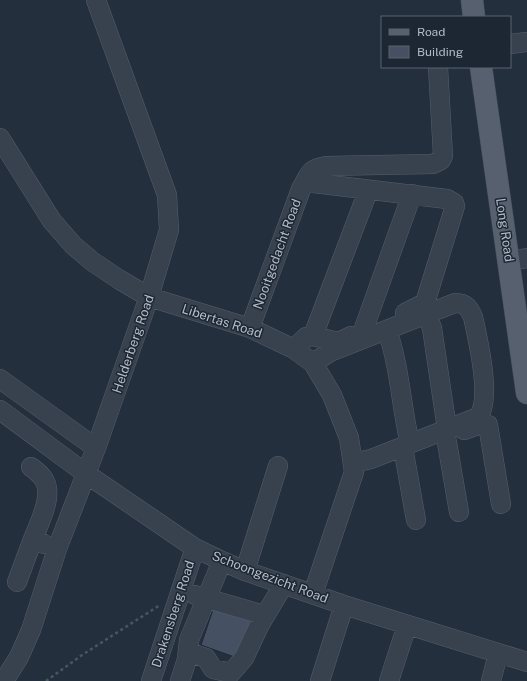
<svg xmlns="http://www.w3.org/2000/svg" width="527" height="681" viewBox="0 0 527 681" font-family="'Public Sans',sans-serif">
  <style>
    .building { fill: #455162; stroke: #1f2835 }
    .lines { fill: none; stroke-linecap: round; stroke-linejoin: round }
    .minor-casing { stroke: #565f6c; stroke-width: 20 }
    .major-casing { stroke: #414a57; stroke-width: 23 }
    .path { stroke: #44595c; stroke-width: 2.5; stroke-dasharray: 3 3; stroke-linecap: butt }
    .minor { stroke: #38414e; stroke-width: 19 }
    .major { stroke: #56606e; stroke-width: 22 }
    .labels { text-anchor: middle; dominant-baseline: central; stroke-width: 3; stroke-linejoin: round; paint-order: stroke }
    .street-label { font-size: 13px; fill: #b4bcc9; stroke: #1d2633 }
  </style>
  <rect width="100%" height="100%" fill="#242f3e"/>
  <path class="building" d="M216 601 256 616 240 659 201 645Z"/>
  <g class="lines">
    <defs>
      <path id="minor" d="M510 44 527 42
        M0 138 52 221 73 245 93 262 120 280 149 297 250 328 294 349 313 363 332 395 349 438 354 472 313 594
        M305 182 447 199 454 203 455 206 425 303 405 313
        M509 261 527 258
        M427 315 432 328 447 429
        M250 328 301 189C310 174 308 169 326 166L433 164 441 160 443 156 438 67
        M387 330C400 367 401 406 410 444
        M363 331 412 194
        M313 336 368 191
        M294 349 306 337 313 336 334 341H341L351 336
        M313 363 330 352 455 303C466 303 469 308 473 317 478 339 492 400 478 417L371 459 353 463
        M0 379 96 448
        M0 410 85 473 195 548 222 561 245 571 344 605 527 662
        M464 430 481 424 488 425 501 504
        M446 437 459 512
        M404 453 416 520
        M31 467C35 470 40 474 43 478 55 494 39 523 33 539
        M245 571 278 466
        M17 582 33 539 44 544
        M195 595 264 615
        M188 652 206 658 213 669 231 673 244 658 260 624 284 584
        M4 681 19 657 31 630 57 549 96 448 149 297 169 230 167 195 96 0
        M151 681 195 548
        M180 681 187 659 189 640 222 561
        M320 681 344 605
        M389 681 407 625
        M491 681 498 654"/>
      <path id="major" d="M472 0 474 17
        M481 67 527 393"/>
    </defs>
    <use href="#minor" class="minor-casing"/>
    <use href="#major" class="major-casing"/>
    <path class="path" d="M46 681 82 655 160 605"/>
    <use href="#minor" class="minor"/>
    <use href="#major" class="major"/>
  </g>
  <g class="labels">
    <g class="street-label">
      <text transform="translate(505 230) rotate(82)">Long Road</text>
      <text transform="translate(277 254) rotate(-70)">Nooitgedacht Road</text>
      <text transform="translate(222 321) rotate(18)">Libertas Road</text>
      <text transform="translate(133 344) rotate(-71)">Helderberg Road</text>
      <text transform="translate(270 577) rotate(21)">Schoongezicht Road</text>
      <text transform="translate(173 614) rotate(-72)">Drakensberg Road</text>
    </g>
  </g>
  <rect x="381" y="16" width="130" height="52" fill="#1d2633" stroke="#59626f"/>
  <rect x="389" y="29" width="20" height="6" fill="#56606e" stroke="#59626f"/>
  <text x="417" y="36" font-size="12" fill="#b4bcc9">Road</text>
  <rect x="389" y="46" width="20" height="12" fill="#455162" stroke="#59626f"/>
  <text x="417" y="56" font-size="12" fill="#b4bcc9">Building</text>
</svg>
